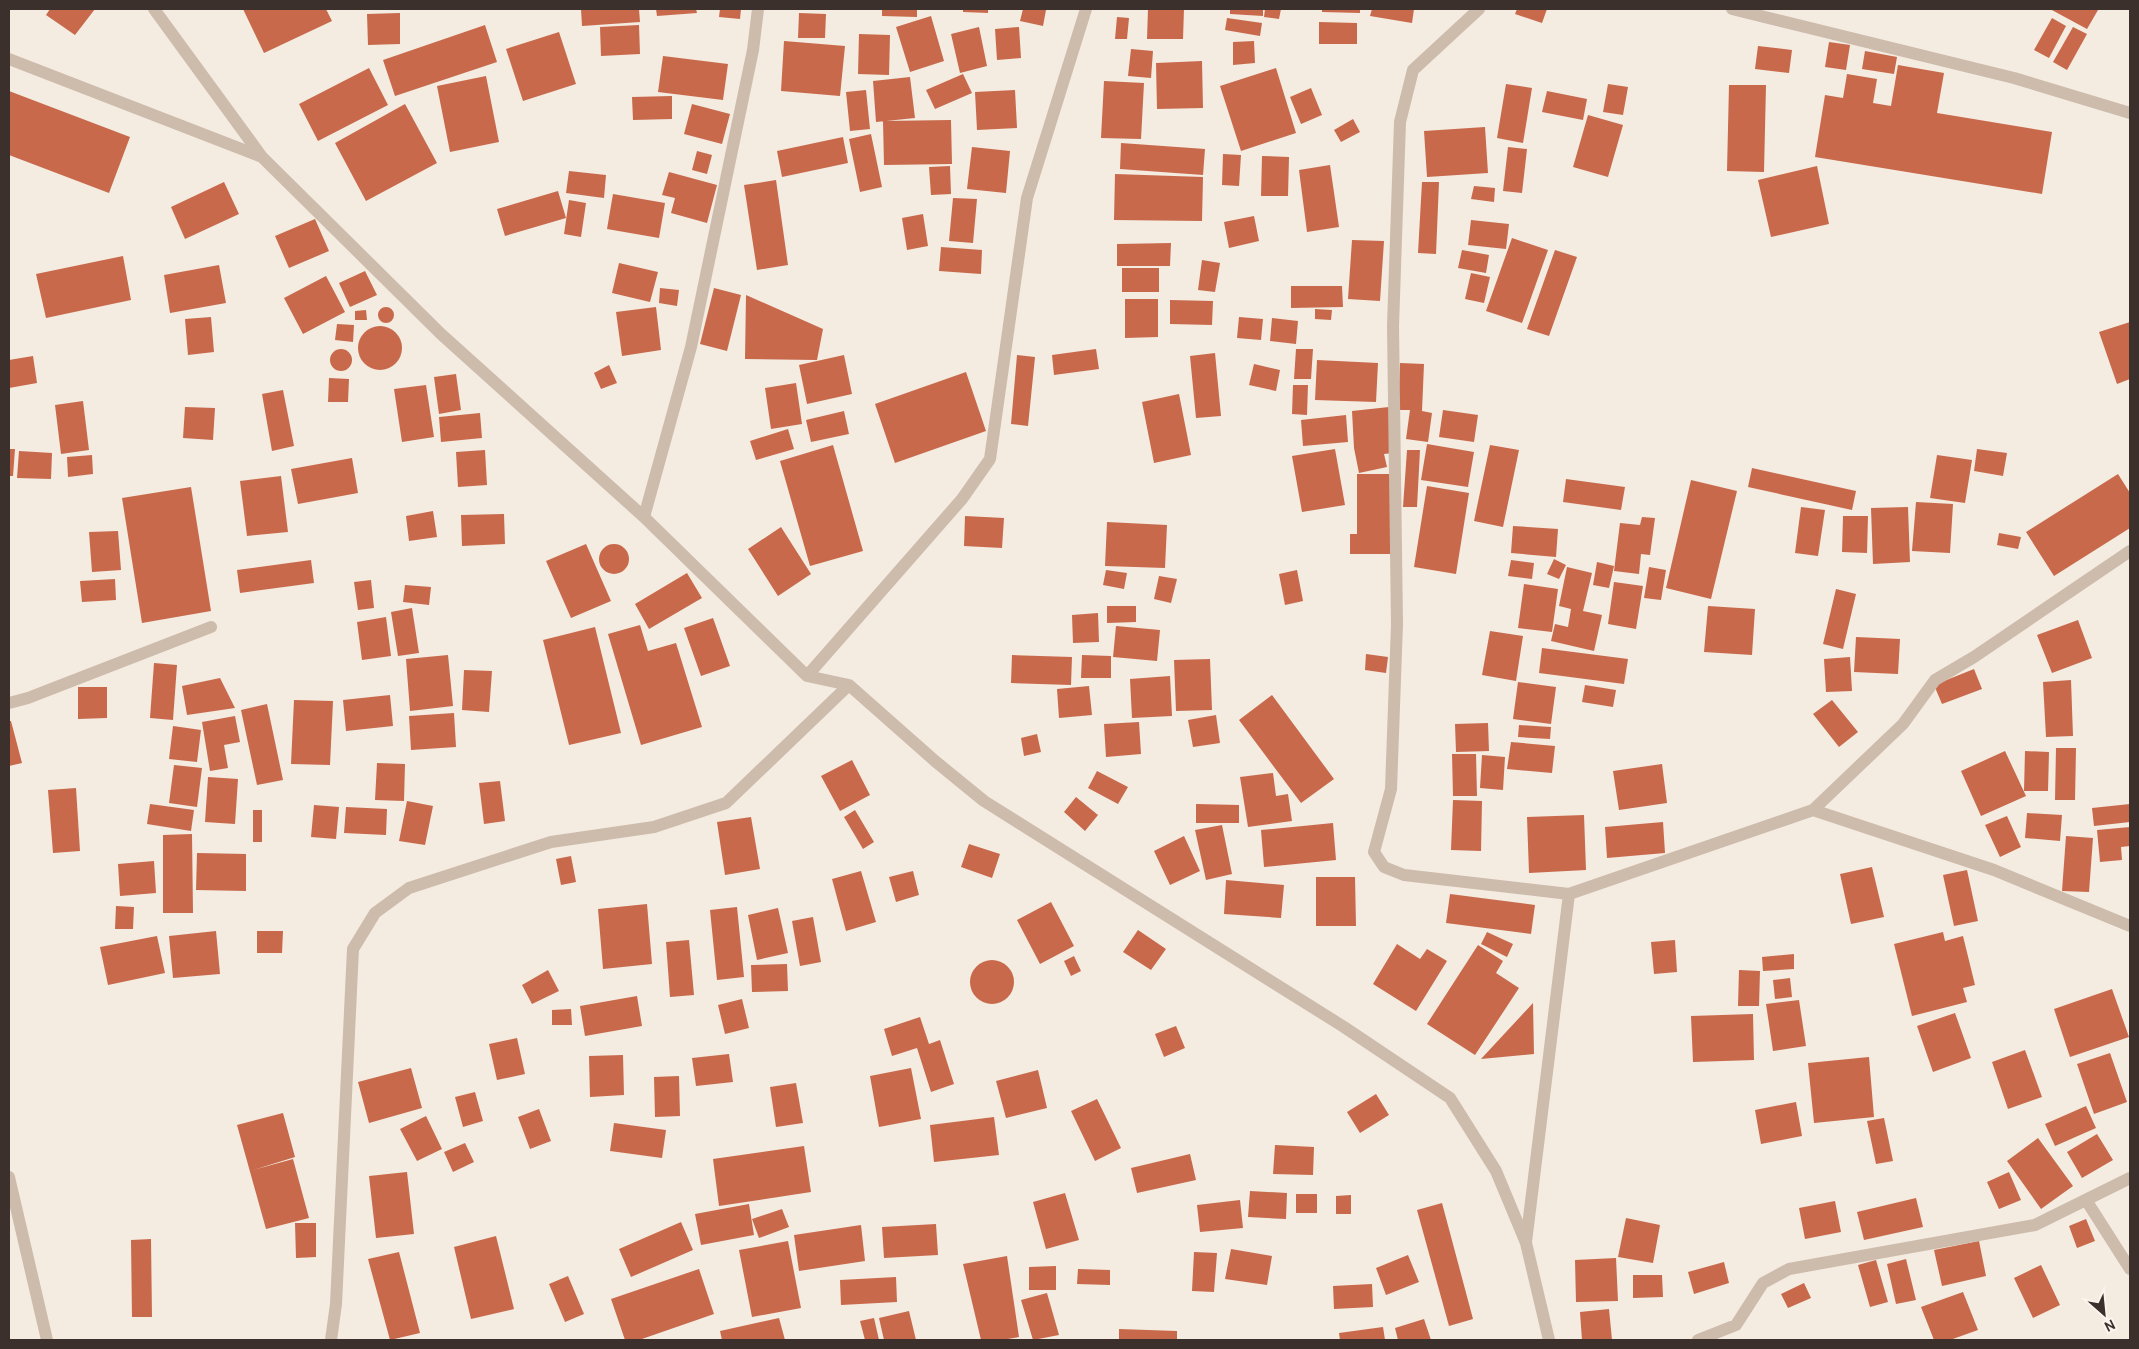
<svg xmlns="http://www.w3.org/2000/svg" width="2139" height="1349" viewBox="0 0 2139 1349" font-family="Cabin,sans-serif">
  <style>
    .building { fill: #c8694b }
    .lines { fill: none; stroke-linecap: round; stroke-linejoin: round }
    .minor { stroke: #cdbbac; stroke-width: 12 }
  </style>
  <rect width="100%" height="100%" fill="#f4ebe1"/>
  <path class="building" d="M50 9H95L75 35 46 15Z
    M243 9H326L332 21 264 53Z
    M581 9H639L640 22 582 26Z
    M656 9H696L697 13 657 16Z
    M720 9H741L740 19 719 17Z
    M882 9H917V17L882 16Z
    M963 9H988V13L963 12Z
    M1023 9 1046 10 1043 26 1020 21Z
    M1148 9H1184L1183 39H1147Z
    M1230 9H1263V16L1230 14Z
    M1265 9H1281L1279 19 1264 17Z
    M1322 9H1360V13L1322 12Z
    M1372 9H1414L1412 23 1370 16Z
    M1517 9H1547L1542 23 1515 14Z
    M2050 9H2094L2098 10 2087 29Z
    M400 13V44L368 45 367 14Z
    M799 13 826 14 825 38H798Z
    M931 16 944 61 910 72 896 27Z
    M1117 17 1129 18 1127 39H1115Z
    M1227 18 1262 23 1260 36 1225 30Z
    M2052 18 2066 26 2049 58 2034 50Z
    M1319 22 1357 23V44H1319Z
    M485 25 497 62 395 96 383 60Z
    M639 25 640 54 601 56 600 27Z
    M979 27 987 66 960 73 951 34Z
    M1019 27 1021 58 997 60 995 29Z
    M2073 27 2087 34 2067 70 2053 62Z
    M559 32 576 84 523 101 506 49Z
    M859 34 890 35 889 75 858 74Z
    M784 41 845 46 840 96 781 91Z
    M1254 41 1255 63 1233 65V42Z
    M1829 42 1850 45 1846 70 1825 67Z
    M1758 46 1792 50 1789 73 1755 69Z
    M1131 49 1153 51 1151 78 1128 76Z
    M1865 51 1897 57 1894 74 1862 69Z
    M663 56 728 64 723 100 658 92Z
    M1202 61 1203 108 1157 109 1156 63Z
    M1898 65 1944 73 1937 113 2052 132 2042 194 1815 157 1825 95 1843 98 1847 74 1877 79 1873 103 1891 106Z
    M369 68 388 105 318 141 299 104Z
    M1276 68 1296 133 1241 151 1220 86Z
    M963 74 972 93 935 109 926 90Z
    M486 76 499 142 450 152 437 86Z
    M910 77 915 118 876 122 873 81Z
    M1104 81 1144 83 1141 139 1101 138Z
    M1506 84 1532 88 1523 143 1497 138Z
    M1608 84 1628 87 1623 115 1603 112Z
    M1729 85H1766L1764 172 1727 171Z
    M1311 88 1322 115 1301 124 1290 97Z
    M866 90 870 129 850 131 846 92Z
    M1015 90 1017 128 977 130 975 92Z
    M9 91 130 137 109 193 9 155Z
    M1547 91 1587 99 1583 120 1542 112Z
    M672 96V119L633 120 632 97Z
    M405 104 437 163 366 201 335 143Z
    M692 104 730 114 722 144 684 134Z
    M1588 115 1623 125 1608 177 1573 167Z
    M1353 119 1360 132 1341 142 1334 130Z
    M951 120 952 164 884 165 883 121Z
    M1485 127 1488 173 1427 177 1424 131Z
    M871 134 882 187 860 192 849 139Z
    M843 137 848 163 782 177 777 151Z
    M1121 143 1205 149 1203 175 1120 169Z
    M972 147 1010 151 1006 193 967 189Z
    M1508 147 1527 149 1522 193 1503 191Z
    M697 151 712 155 707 174 692 170Z
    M1223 154 1241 155 1239 186 1222 185Z
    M1262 156 1289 157 1288 196H1261Z
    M1330 165 1339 227 1307 232 1299 170Z
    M950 166 951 194 931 195 929 167Z
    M1817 166 1829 224 1771 237 1758 180Z
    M569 171 606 175 604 198 566 193Z
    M669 172 717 185 707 223 671 213 675 198 662 195Z
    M1115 174 1203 177 1202 221 1114 220Z
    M776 180 788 265 757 270 744 185Z
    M224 182 239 214 185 239 171 207Z
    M1422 182H1439L1436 254 1418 253Z
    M1474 186 1495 188 1494 202 1471 199Z
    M558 191 566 218 505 236 497 209Z
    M613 194 665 203 659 238 607 229Z
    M953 198 977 199 973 243 949 241Z
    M569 200 586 203 581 237 564 234Z
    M923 214 928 246 907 250 902 218Z
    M1254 216 1259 241 1229 248 1224 222Z
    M315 219 329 251 289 268 275 236Z
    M1471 220 1509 224 1506 249 1468 245Z
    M1512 238 1548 250 1522 323 1486 311Z
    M1352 240 1384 241 1380 301 1348 299Z
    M1171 243 1170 266H1117V244Z
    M941 247 982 250 981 274 939 271Z
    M1462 250 1489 255 1486 273 1458 268Z
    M1555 250 1577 257 1549 336 1527 329Z
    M123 256 131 300 46 318 36 274Z
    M1202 260 1220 263 1215 292 1198 290Z
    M619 263 658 272 650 302 612 293Z
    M219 265 226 303 170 313 164 275Z
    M1122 268H1159V292H1122Z
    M365 271 377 295 350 307 339 283Z
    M1471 273 1490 277 1484 303 1465 299Z
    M326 276 345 312 303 334 284 298Z
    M1291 286H1342L1343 307 1291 308Z
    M660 288 679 290 677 306 659 303Z
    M714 288 741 295 727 351 700 344Z
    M746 295 823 329 817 360 745 359Z
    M1125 299H1158V337L1125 338Z
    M1170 300 1213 301 1212 325 1170 324Z
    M656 307 661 350 622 356 616 312Z
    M378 315a8 8 0 1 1 16 0a8 8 0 1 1-16 0Z
    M1315 309 1332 310 1331 320 1315 319Z
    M366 310 367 320H355V311Z
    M211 317 214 352 188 355 185 319Z
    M1239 317 1263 319 1261 340 1237 338Z
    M1272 318 1298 321 1296 344 1270 341Z
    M2130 322V379L2117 384 2099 332Z
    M337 324 354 325 353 342 335 340Z
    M358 348a22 22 0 1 1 44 0a22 22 0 1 1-44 0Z
    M330 360a11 11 0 1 1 22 0a11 11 0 1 1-22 0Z
    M1096 349 1099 369 1054 375 1052 355Z
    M1296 349H1313L1311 379H1294Z
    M1215 353 1221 416 1196 418 1190 356Z
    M844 355 852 394 807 404 799 365Z
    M1017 355 1035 357 1028 426 1011 424Z
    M33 356 37 383 9 388V360Z
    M1317 360 1378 363 1376 402 1315 400Z
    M1400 363 1424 364 1422 411 1432 413 1428 442 1406 439 1410 410H1398Z
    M1254 364 1280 370 1276 391 1249 385Z
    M609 365 617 383 601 389 594 373Z
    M966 372 986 431 895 463 875 404Z
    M456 374 461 410 439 414 434 377Z
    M329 378 349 379 348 402H328Z
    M796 383 802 424 771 429 765 388Z
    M426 385 434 437 402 442 394 389Z
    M1293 385H1308L1307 415 1292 414Z
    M283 390 294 446 272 451 262 394Z
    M1179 394 1191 455 1154 463 1142 402Z
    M83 401 89 450 61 454 55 405Z
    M185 407 215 408 213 440 183 438Z
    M1389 407 1393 453 1384 454 1387 467 1359 473 1354 448 1352 411Z
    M1443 410 1478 415 1474 442 1439 437Z
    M844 411 849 434 811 442 806 420Z
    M480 413 482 438 441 442 439 417Z
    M1346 415 1348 442 1303 446 1301 420Z
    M788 429 794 449 756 460 750 441Z
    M1427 444 1474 452 1468 487 1421 480Z
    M833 445 863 551 810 566 780 461Z
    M1490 445 1519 450 1503 527 1474 521Z
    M9 449H15L13 476H9Z
    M1335 449 1345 505 1302 512 1292 456Z
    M1977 449 2007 453 2003 476 1974 471Z
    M485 450 487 485 458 487 456 452Z
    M1407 450H1420L1417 507H1403Z
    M19 451 52 453 51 479 17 478Z
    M92 455 93 474 68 477 67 457Z
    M1937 455 1972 460 1965 503 1930 498Z
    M352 458 358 493 298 504 291 469Z
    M1752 468 1856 491 1852 510 1748 487Z
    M1357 474H1391V554H1350V534H1357Z
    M2118 474 2130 493V528L2054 576 2026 532Z
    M281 476 288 532 247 536 240 481Z
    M1566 479 1625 487 1621 510 1563 502Z
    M1691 480 1737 491 1711 599 1666 588Z
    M1427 486 1469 493 1456 574 1414 567Z
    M191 487 211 611 142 623 122 498Z
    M1916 502 1953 504 1950 553 1912 551Z
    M1801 507 1825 510 1818 556 1795 553Z
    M1908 507 1910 562 1873 564 1871 508Z
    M433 511 437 537 409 541 406 516Z
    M504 514 505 544 462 546 461 515Z
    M965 516 1004 518 1002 548 964 546Z
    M1843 516H1868L1867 553 1842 552Z
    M1642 517 1655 518 1650 555 1641 554 1639 574 1614 571 1620 523 1640 525Z
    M1107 522 1167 525 1165 568 1105 566Z
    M1513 526 1558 529 1556 557 1511 553Z
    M781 527 811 574 778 596 748 549Z
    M118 531 121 570 92 572 89 532Z
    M1999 533 2021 537 2018 549 1997 545Z
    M599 559a15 15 0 1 1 30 0a15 15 0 1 1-30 0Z
    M586 544 611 601 571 618 546 561Z
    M1554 559 1566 565 1559 579 1547 574Z
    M311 560 314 583 240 593 237 570Z
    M1511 560 1534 563 1532 579 1508 576Z
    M1597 562 1614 566 1609 588 1593 585Z
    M1567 567 1592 573 1583 611 1602 615 1594 651 1551 641 1555 624 1568 627 1571 609 1559 606Z
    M1649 567 1666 570 1661 600 1644 598Z
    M1106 570 1127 573 1124 589 1103 585Z
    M1297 570 1303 601 1285 605 1279 574Z
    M687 573 702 598 649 629 635 604Z
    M1159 576 1177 579 1171 603 1154 599Z
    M115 579 116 600 82 602 80 581Z
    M371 580 374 608 358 610 354 582Z
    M1614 582 1643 586 1636 629 1608 624Z
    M1524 584 1558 589 1552 632 1518 628Z
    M405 585 431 587 429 605 403 602Z
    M1836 589 1856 594 1843 649 1823 644Z
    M1107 606H1136V622L1107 623Z
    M1708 606 1755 609 1752 655 1704 652Z
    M412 608 419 653 398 656 391 612Z
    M1098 613 1099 642 1073 643 1072 615Z
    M386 617 391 656 362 660 357 622Z
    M713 618 730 666 701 676 684 628Z
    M2078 620 2092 658 2052 673 2037 635Z
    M640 625 648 651 676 643 702 727 641 745 608 634Z
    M1116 626 1160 630 1157 661 1113 657Z
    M595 627 621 733 569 745 543 640Z
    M1490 631 1523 636 1516 681 1482 675Z
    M1856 637 1900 639 1898 674 1854 672Z
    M1542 648 1628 659 1624 684 1539 673Z
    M1366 654 1388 657 1386 673 1365 670Z
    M448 655 453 706 410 711 406 659Z
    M1012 655 1072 657 1071 685 1011 683Z
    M1082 655 1111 656V678H1081Z
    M1850 657 1852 691 1826 692 1824 659Z
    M1210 659 1212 710 1176 711 1174 660Z
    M154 663 177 665 173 720 150 718Z
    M1974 669 1982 689 1942 704 1934 685Z
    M464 670 492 671 489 712 462 710Z
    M1170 676 1172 716 1132 718 1130 679Z
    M220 678 235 708 187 715 182 686Z
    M2071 680 2073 736 2046 737 2043 682Z
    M1518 682 1556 687 1551 724 1513 719Z
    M1585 685 1616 690 1613 707 1582 702Z
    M1089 686 1092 715 1059 718 1057 689Z
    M78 687H107V718L78 719Z
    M390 695 393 726 346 731 343 700Z
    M1272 695 1334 779 1301 803 1239 720Z
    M294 700 333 701 330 765 291 764Z
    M1832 700 1858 732 1839 747 1813 714Z
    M267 704 283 780 257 785 241 710Z
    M454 713 456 747 411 750 409 716Z
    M1216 715 1220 743 1193 747 1188 720Z
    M235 716 240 742 224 745 228 768 210 771 202 722Z
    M9 721H11L22 763 9 766Z
    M1139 722 1141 754 1106 757 1104 724Z
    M1488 723 1489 751 1456 752 1455 724Z
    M1519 725 1551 727 1550 739 1518 737Z
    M173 726 201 730 197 762 169 759Z
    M1037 734 1041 752 1024 756 1021 738Z
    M1511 742 1555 746 1552 773 1507 769Z
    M2056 748H2076L2075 800H2055Z
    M2005 751 2026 796 1981 816 1961 771Z
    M2025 751 2049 752 2048 791H2024Z
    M1452 754H1476L1477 796H1453Z
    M1482 755 1505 757 1503 790 1480 788Z
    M852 760 870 795 840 811 821 776Z
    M377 763 405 764 404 801 375 800Z
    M1662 764 1667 803 1619 810 1613 771Z
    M174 765 202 768 197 807 169 803Z
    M1097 771 1128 787 1118 804 1088 788Z
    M1273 773 1276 796 1288 794 1292 821 1248 827 1240 777Z
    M208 777 238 779 235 824 205 822Z
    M500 781 505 821 484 824 479 783Z
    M76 788 80 851 53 853 48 790Z
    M1076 797 1098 815 1085 831 1064 812Z
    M1453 800 1482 801 1481 851 1451 850Z
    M407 801 433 806 425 845 399 841Z
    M150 804 194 810 191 831 147 824Z
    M1196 804 1239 805V823H1196Z
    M2130 804V822L2094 826 2092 808Z
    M314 805 339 807 336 839 311 837Z
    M346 807 387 809 386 835 344 833Z
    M253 810H262V842H253Z
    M855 810 874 842 863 849 844 817Z
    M2027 813 2062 815 2060 841 2025 838Z
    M1584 815 1586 870 1529 873 1527 817Z
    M2007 816 2021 847 2000 857 1985 825Z
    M751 817 760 869 725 875 717 822Z
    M1663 822 1665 853 1607 858 1605 827Z
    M1333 823 1336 860 1264 867 1261 830Z
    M1222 825 1232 874 1206 880 1195 830Z
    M2130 827V846L2121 847 2122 860 2100 862 2097 830Z
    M192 834 193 913H163V835Z
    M1184 836 1200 871 1170 885 1154 851Z
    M2066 836 2093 838 2089 892 2062 891Z
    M969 844 1000 854 992 878 961 867Z
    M197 853 246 854V891L196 890Z
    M571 856 576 882 561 885 556 859Z
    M154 861 156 893 120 896 118 864Z
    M1872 867 1884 917 1851 924 1840 874Z
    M1967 870 1978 921 1954 926 1943 875Z
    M861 871 876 922 846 931 832 879Z
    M913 871 919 895 896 902 889 877Z
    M1316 877H1355L1356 926H1316Z
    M1226 880 1284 885 1281 918 1224 914Z
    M1450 894 1535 905 1531 934 1446 923Z
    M1051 902 1074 946 1040 964 1017 920Z
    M647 904 652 964 603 969 598 909Z
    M116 906 134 907 133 929H115Z
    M737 907 744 977 717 980 710 910Z
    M778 908 788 953 757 960 748 915Z
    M813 917 821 962 800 966 792 921Z
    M1138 930 1166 949 1151 970 1123 952Z
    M216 931 220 974 173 978 169 936Z
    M257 931H283L282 953H257Z
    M1487 932 1513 944 1507 957 1481 944Z
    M1943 932 1945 941 1963 936 1975 985 1963 988 1967 1002 1912 1016 1894 944Z
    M157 936 165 973 108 985 100 947Z
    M689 940 694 995 670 997 666 942Z
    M1675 940 1677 972 1654 974 1651 942Z
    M1397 944 1420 959 1427 949 1447 961 1416 1011 1373 984Z
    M1478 945 1503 961 1496 973 1519 988 1475 1055 1427 1024Z
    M1794 954V969L1763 971 1762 957Z
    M1074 956 1081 971 1071 976 1064 961Z
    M970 982a22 22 0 1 1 44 0a22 22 0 1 1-44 0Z
    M787 964 788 991 752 992 751 965Z
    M548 970 559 991 532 1004 522 985Z
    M1739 970 1760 971 1759 1006H1738Z
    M1790 978 1792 997 1775 999 1773 980Z
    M2112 989 2129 1037 2070 1057 2054 1009Z
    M637 996 642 1026 585 1036 580 1006Z
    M742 999 749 1028 725 1034 718 1005Z
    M1799 1000 1806 1046 1773 1051 1766 1004Z
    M1533 1003 1534 1054 1481 1059Z
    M571 1009 572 1025H552V1010Z
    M1955 1013 1971 1058 1933 1072 1917 1026Z
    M1753 1014 1754 1060 1693 1062 1691 1016Z
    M920 1017 929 1044 940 1040 954 1084 931 1092 917 1048 892 1056 884 1029Z
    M1176 1026 1185 1048 1164 1057 1155 1034Z
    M517 1038 525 1074 497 1080 489 1044Z
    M2025 1050 2042 1097 2008 1109 1992 1062Z
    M2110 1053 2127 1102 2094 1114 2077 1064Z
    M729 1054 733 1082 696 1086 692 1058Z
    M623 1055 624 1095 590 1097 589 1056Z
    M1869 1057 1874 1117 1814 1123 1808 1063Z
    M411 1068 422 1108 369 1123 358 1082Z
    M911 1068 921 1119 879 1127 870 1076Z
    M1038 1070 1047 1108 1006 1118 996 1081Z
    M679 1076 680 1116 655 1117 654 1077Z
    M796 1083 803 1123 776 1127 770 1087Z
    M475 1092 483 1121 463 1127 455 1097Z
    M1376 1094 1389 1115 1360 1133 1347 1112Z
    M1097 1099 1121 1148 1095 1161 1071 1111Z
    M1796 1102 1802 1136 1761 1144 1755 1110Z
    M2086 1106 2096 1128 2055 1146 2045 1124Z
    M539 1109 551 1141 530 1149 518 1117Z
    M283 1113 295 1157 253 1170 293 1159 309 1218 266 1229 237 1125Z
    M426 1116 442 1149 417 1161 400 1129Z
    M994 1117 999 1155 934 1162 930 1125Z
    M1884 1118 1893 1161 1876 1164 1867 1121Z
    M614 1123 666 1130 662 1158 610 1151Z
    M2097 1134 2113 1160 2082 1178 2067 1152Z
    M2038 1138 2073 1186 2041 1209 2007 1161Z
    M465 1143 474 1162 453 1172 444 1152Z
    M1275 1145 1314 1147 1313 1175 1273 1174Z
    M804 1146 811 1192 719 1206 713 1159Z
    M1190 1154 1196 1180 1137 1193 1131 1168Z
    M407 1172 414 1234 376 1238 369 1176Z
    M2009 1172 2021 1200 1999 1209 1987 1182Z
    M1250 1191 1287 1193 1286 1219 1248 1217Z
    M1065 1193 1079 1240 1046 1249 1033 1202Z
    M1296 1194H1317V1213H1296Z
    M1351 1195V1214H1336V1196Z
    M1916 1198 1923 1227 1864 1240 1857 1212Z
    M1240 1200 1243 1228 1200 1232 1197 1205Z
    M1835 1201 1841 1232 1805 1239 1799 1208Z
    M1442 1203 1473 1319 1449 1326 1417 1210Z
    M749 1204 754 1235 701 1245 695 1214Z
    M782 1209 789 1227 759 1238 752 1219Z
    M1626 1218 1660 1225 1653 1263 1618 1257Z
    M2086 1219 2095 1241 2077 1248 2069 1226Z
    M681 1222 693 1250 631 1277 619 1249Z
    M295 1223H316V1257L296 1258Z
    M936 1224 938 1255 884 1258 882 1227Z
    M861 1225 865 1261 799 1271 794 1235Z
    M496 1236 514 1309 471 1319 454 1247Z
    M151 1239 152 1317H132L131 1240Z
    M788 1241 801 1308 752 1317 739 1250Z
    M1979 1241 1986 1276 1942 1286 1934 1250Z
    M1231 1249 1272 1256 1267 1285 1225 1279Z
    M399 1252 420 1333 390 1340 368 1259Z
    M1194 1252 1217 1253 1214 1292 1192 1291Z
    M1408 1255 1419 1282 1386 1295 1376 1268Z
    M1007 1256 1019 1337 1002 1340H981L963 1264Z
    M1616 1258 1618 1301 1576 1302 1575 1260Z
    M1906 1259 1916 1300 1896 1304 1887 1264Z
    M1876 1260 1888 1302 1870 1307 1858 1265Z
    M1724 1262 1729 1283 1694 1294 1688 1272Z
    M2041 1265 2060 1305 2033 1318 2014 1278Z
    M1056 1266V1290H1029V1267Z
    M699 1269 714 1314 639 1340H625L611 1299Z
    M1078 1269 1110 1270V1285L1077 1284Z
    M1633 1275H1662L1663 1297 1633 1298Z
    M568 1276 584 1314 565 1322 549 1284Z
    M896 1277 897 1302 841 1305 840 1280Z
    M1804 1283 1811 1298 1788 1308 1781 1294Z
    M1372 1284 1373 1307 1334 1309 1333 1286Z
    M1963 1292 1978 1330 1950 1340H1934L1921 1307Z
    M1047 1293 1059 1335 1033 1340 1021 1300Z
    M1609 1309 1612 1340H1582L1580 1312Z
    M909 1311 916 1340H884L879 1318Z
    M779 1318 785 1340H722L720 1331Z
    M874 1318 879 1340H865L860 1321Z
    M1424 1319 1431 1340H1398L1395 1328Z
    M1383 1327 1385 1340H1340L1339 1333Z
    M1119 1329 1177 1331V1340H1119Z"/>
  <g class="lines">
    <path class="minor" d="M154 9 262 157 441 334 644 517 807 676 849 685 935 761 984 801 1344 1027 1450 1098 1496 1171 1526 1243 1549 1340
      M1479 9 1413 70 1400 122 1393 326 1397 624 1391 789 1374 852 1384 867 1404 875 1569 894 1813 810 1903 724 1935 680 1974 657 2130 551
      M1732 9 2014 78 2130 113
      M9 59 262 157
      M644 517 691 347 753 50 758 9
      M807 676 962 499 990 459 1027 198 1086 9
      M9 703 28 698 211 627
      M1813 810 1994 870 2130 926
      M9 1177 47 1340
      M2086 1200 2130 1269
      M1526 1242 1569 894
      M331 1340 336 1304 353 949 375 913 409 888 551 842 654 827 726 803 849 685
      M1698 1340 1736 1325 1763 1283 1789 1269 2035 1225 2130 1178"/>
  </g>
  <rect width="2139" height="1349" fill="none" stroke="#3b302b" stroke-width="20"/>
  <g transform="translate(2104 1314) rotate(153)" stroke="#fbf5ee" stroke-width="4" paint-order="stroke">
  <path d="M0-4L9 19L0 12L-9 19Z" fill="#3b302b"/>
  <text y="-8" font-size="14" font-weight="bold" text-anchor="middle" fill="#3b302b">N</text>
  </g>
</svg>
